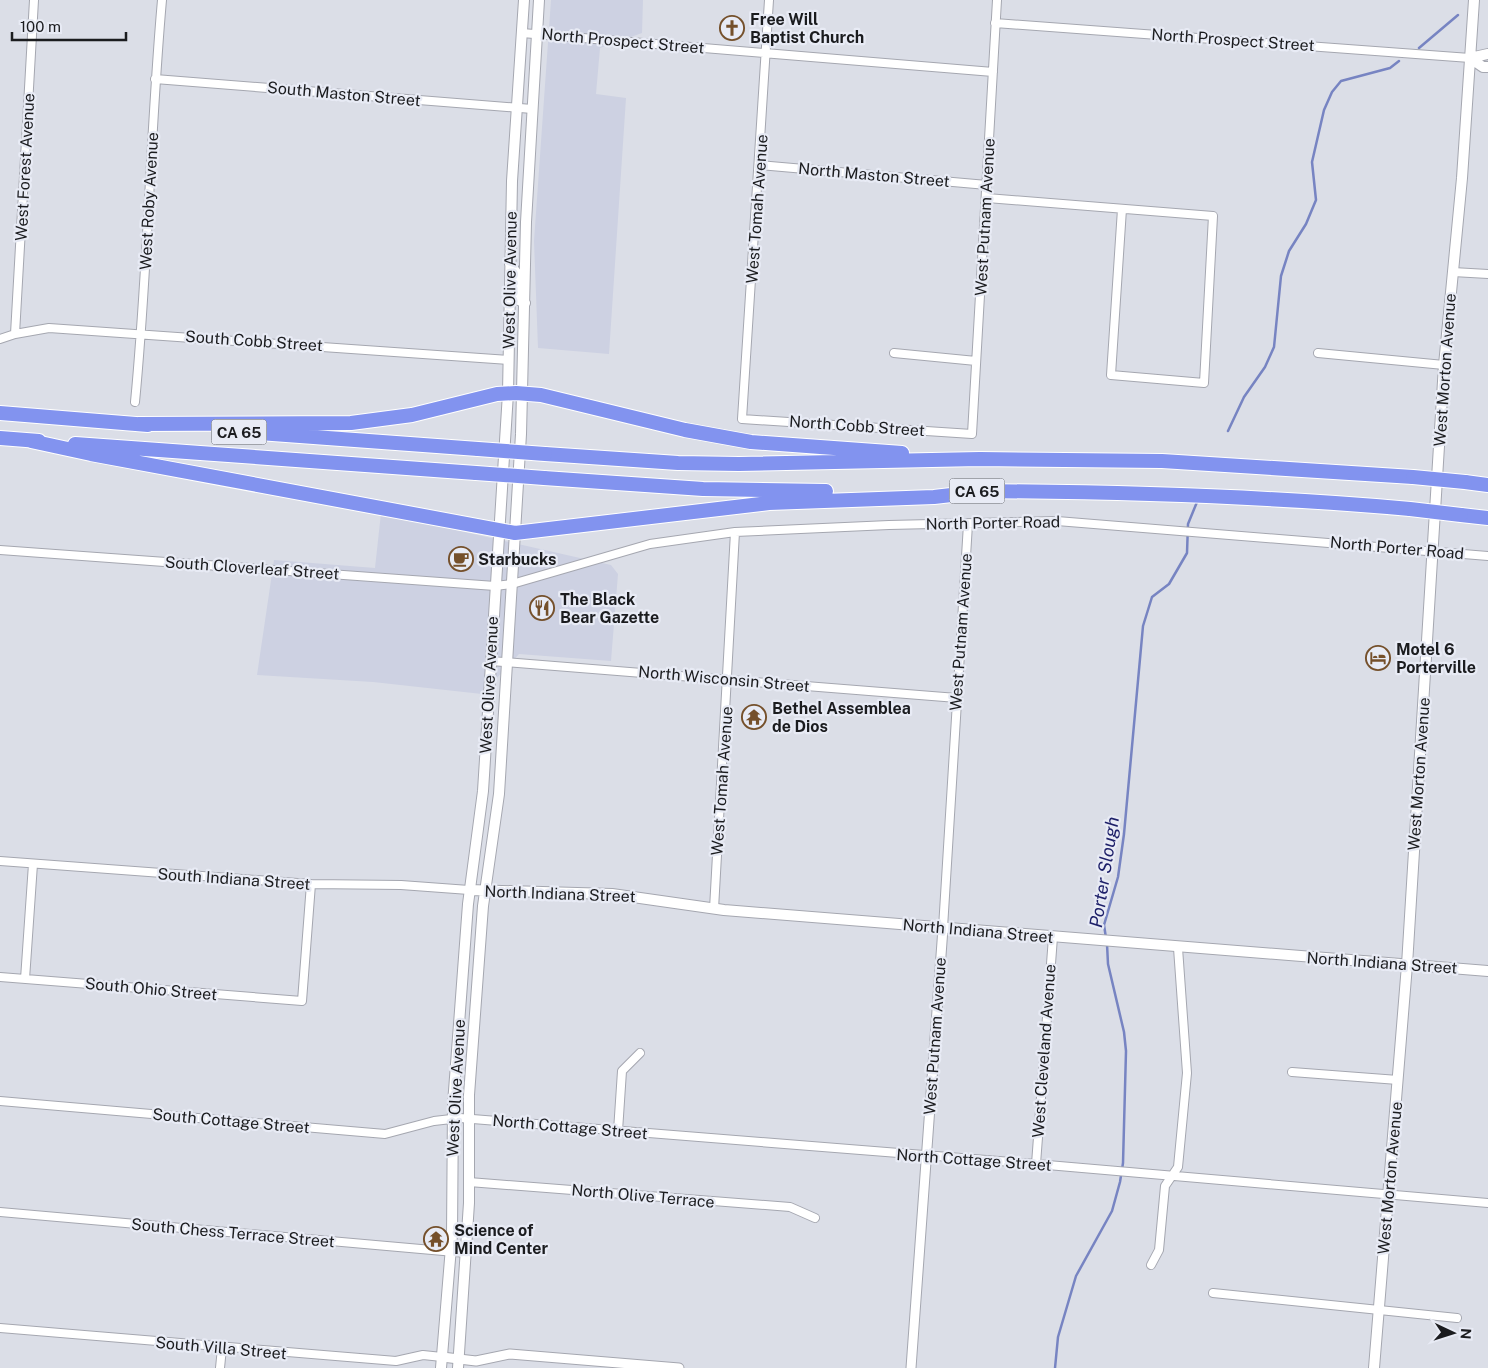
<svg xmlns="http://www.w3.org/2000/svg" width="1488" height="1368" viewBox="0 0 1488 1368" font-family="'Public Sans',sans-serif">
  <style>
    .built { fill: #cdd1e2 }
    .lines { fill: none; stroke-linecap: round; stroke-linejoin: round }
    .stream { stroke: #7784c2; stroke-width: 2.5 }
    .minor-casing { stroke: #a5a7b0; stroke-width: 10 }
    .tertiary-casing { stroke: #a5a7b0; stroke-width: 11 }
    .secondary-casing { stroke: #a5a7b0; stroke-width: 12 }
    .motorway-casing { stroke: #fff; stroke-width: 16 }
    .minor { stroke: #fff; stroke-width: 8 }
    .tertiary { stroke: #fff; stroke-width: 9 }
    .secondary { stroke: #fff; stroke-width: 10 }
    .motorway { stroke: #8293ef; stroke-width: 14 }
    .motorway-bridge-casing { stroke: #fff; stroke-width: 16; stroke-linecap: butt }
    .motorway-bridge { stroke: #8293ef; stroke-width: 14 }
    .labels { text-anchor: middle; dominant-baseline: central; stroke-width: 4.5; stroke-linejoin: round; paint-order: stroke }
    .shield { fill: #e8ebf5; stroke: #585a5f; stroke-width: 1 }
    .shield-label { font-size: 15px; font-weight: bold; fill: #1b1c1f }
    .poi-label { font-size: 16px; font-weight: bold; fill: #1b1c1f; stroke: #e8ebf5; text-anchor: start }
    .street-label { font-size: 16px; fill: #1b1c1f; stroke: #e8ebf5 }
    .water-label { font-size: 18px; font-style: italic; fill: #1e2069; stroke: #e8ebf5 }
  </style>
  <rect width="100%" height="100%" fill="#dbdee7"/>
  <path class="built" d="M551 0H643L642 33 600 48 596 94 626 98 609 354 538 348 534 241Z
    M381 513 611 565 618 574 611 661 519 654 482 694 373 682 257 675 274 560 375 568Z"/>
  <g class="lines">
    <path class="stream" d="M1419 48 1458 15
      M1228 431 1244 397 1265 367 1274 347 1281 276 1289 251 1306 224 1316 200 1312 162 1324 110 1332 92 1341 81 1390 68 1399 61
      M1106 938 1104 925 1118 877 1124 834 1143 626 1152 597 1169 584 1187 553 1188 524 1197 502
      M1055 1368 1058 1337 1076 1276 1112 1211 1120 1182 1123 1163 1126 1051 1124 1032 1108 964 1107 944"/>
    <defs>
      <path id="minor" d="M769 0 742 419 972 434 997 0
        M995 23 1470 58
        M522 33 993 72
        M155 79 532 109
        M760 165 987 185
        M987 198 1213 216 1204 383 1111 375 1122 209
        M1453 272 1488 274
        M15 334 34 0
        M0 339 15 334 49 328 509 360
        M894 353 976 361
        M1318 353 1444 365
        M135 402C148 269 150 134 162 0
        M0 550 495 586 512 584 650 544 735 532 889 525 1057 521 1488 556
        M491 661 957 698
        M0 861 311 884 401 885 469 890
        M714 909 735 532
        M943 928 968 524
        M0 977 302 1001 311 884
        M25 979 33 864
        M1292 1072 1398 1080
        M0 1101 385 1134 434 1121 460 1118 1036 1164 1488 1203
        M618 1131 622 1071 640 1053
        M1036 1164 1053 937
        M469 1182 790 1207 815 1218
        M0 1212 466 1253
        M1151 1265 1159 1250 1165 1186 1178 1167 1187 1073 1178 948
        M1213 1293 1457 1318
        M0 1328 396 1361 423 1355 442 1357
        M220 1368 222 1348"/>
      <path id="tertiary" d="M442 1357 476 1361 510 1354 679 1368
        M911 1368 943 928"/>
      <path id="secondary" d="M1470 58 1483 67H1488
        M1470 58 1488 54
        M510 264 517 274 519 300 525 303
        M469 890 612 894 724 910 1488 971
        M441 1368 452 1235 453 1104 468 904 483 791 508 393 512 181 524 0
        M458 1368 469 1203V1095L483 906 499 794 521 434 526 222 539 0
        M1374 1368 1407 965 1444 365 1462 178 1474 0"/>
      <path id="motorway" d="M0 413 148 425
        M139 424 351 423 412 415 497 394 516 393 541 395 685 430 751 442 902 453
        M259 433 478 449
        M0 438 39 441
        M31 441 91 454 515 533 769 503 934 497 986 491
        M75 444 476 473
        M545 454 678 463 739 464 980 459 1162 461 1413 477
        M544 478 703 489 826 491
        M1465 482 1488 485
        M977 491C1122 492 1266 496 1410 509
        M1461 515 1488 518"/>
    </defs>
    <use href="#minor" class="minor-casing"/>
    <use href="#tertiary" class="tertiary-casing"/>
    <use href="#secondary" class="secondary-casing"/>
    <use href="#motorway" class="motorway-casing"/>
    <use href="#minor" class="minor"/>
    <use href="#tertiary" class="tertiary"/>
    <use href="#secondary" class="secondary"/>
    <use href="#motorway" class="motorway"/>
    <defs>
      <path id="motorway-bridge" d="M478 449 545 454
        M476 473 544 478
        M1413 477 1465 482
        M1410 509 1461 515"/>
    </defs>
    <use href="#motorway-bridge" class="motorway-bridge-casing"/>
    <use href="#motorway-bridge" class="motorway-bridge"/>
  </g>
  <defs>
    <symbol id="church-ring" viewBox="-11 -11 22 22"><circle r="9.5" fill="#e8ebf5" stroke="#75502b" stroke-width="1.5"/><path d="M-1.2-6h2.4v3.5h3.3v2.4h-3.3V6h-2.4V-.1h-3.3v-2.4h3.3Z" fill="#75502b"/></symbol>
    <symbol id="cafe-ring" viewBox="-11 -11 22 22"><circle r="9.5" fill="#e8ebf5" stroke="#75502b" stroke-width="1.5"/><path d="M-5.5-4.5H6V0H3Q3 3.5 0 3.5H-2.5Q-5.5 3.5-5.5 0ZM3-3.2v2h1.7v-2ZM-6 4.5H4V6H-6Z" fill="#75502b"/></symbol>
    <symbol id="restaurant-ring" viewBox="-11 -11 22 22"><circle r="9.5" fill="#e8ebf5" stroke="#75502b" stroke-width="1.5"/><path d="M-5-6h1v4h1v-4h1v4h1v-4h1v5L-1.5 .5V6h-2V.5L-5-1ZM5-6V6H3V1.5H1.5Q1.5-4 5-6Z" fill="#75502b"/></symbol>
    <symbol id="hotel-ring" viewBox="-11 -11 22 22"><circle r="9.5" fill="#e8ebf5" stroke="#75502b" stroke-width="1.5"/><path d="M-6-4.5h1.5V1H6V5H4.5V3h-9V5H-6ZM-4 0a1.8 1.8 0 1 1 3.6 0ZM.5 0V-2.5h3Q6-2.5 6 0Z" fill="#75502b"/></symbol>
    <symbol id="temple-ring" viewBox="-11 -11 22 22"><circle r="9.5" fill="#e8ebf5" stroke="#75502b" stroke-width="1.5"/><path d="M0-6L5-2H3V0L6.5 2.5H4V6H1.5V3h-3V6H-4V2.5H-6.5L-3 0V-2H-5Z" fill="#75502b"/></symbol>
  </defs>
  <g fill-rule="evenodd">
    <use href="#church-ring" x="718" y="14" width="28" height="28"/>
    <use href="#cafe-ring" x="447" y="545" width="28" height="28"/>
    <use href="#restaurant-ring" x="528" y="594" width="28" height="28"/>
    <use href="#hotel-ring" x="1364" y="644" width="28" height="28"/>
    <use href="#temple-ring" x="740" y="703" width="28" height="28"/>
    <use href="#temple-ring" x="422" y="1225" width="28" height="28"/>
  </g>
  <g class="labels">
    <g class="shield">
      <rect x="211.5" y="419.5" width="55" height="25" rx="4"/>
      <rect x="949.5" y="478.5" width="55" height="25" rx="4"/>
    </g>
    <g class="shield-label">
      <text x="239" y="432">CA 65</text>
      <text x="977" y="491">CA 65</text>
    </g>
    <g class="poi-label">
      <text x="750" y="19">Free Will<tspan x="750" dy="18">Baptist Church</tspan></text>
      <text x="478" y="559">Starbucks</text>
      <text x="560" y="599">The Black<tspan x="560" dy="18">Bear Gazette</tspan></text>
      <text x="1396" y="649">Motel 6<tspan x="1396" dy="18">Porterville</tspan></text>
      <text x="772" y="708">Bethel Assemblea<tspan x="772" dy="18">de Dios</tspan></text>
      <text x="454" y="1230">Science of<tspan x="454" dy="18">Mind Center</tspan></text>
    </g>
    <g class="street-label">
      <text transform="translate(1233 40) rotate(4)">North Prospect Street</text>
      <text transform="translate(623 41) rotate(5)">North Prospect Street</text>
      <text transform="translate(344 94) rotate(5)">South Maston Street</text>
      <text transform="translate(25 167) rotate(-87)">West Forest Avenue</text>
      <text transform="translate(874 175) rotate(5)">North Maston Street</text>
      <text transform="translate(149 201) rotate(-87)">West Roby Avenue</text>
      <text transform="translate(757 209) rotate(-86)">West Tomah Avenue</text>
      <text transform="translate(985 217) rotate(-87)">West Putnam Avenue</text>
      <text transform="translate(510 280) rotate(-89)">West Olive Avenue</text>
      <text transform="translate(254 341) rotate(4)">South Cobb Street</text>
      <text transform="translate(1445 370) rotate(-86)">West Morton Avenue</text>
      <text transform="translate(857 426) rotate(4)">North Cobb Street</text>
      <text transform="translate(993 523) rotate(-1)">North Porter Road</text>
      <text transform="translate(1397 548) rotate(5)">North Porter Road</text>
      <text transform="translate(252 568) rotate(4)">South Cloverleaf Street</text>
      <text transform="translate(961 632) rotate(-86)">West Putnam Avenue</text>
      <text transform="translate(724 679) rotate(5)">North Wisconsin Street</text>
      <text transform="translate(489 685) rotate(-87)">West Olive Avenue</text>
      <text transform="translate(1419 774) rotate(-86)">West Morton Avenue</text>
      <text transform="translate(722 781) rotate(-86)">West Tomah Avenue</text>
      <text transform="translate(234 879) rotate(4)">South Indiana Street</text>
      <text transform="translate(560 894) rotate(2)">North Indiana Street</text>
      <text transform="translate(978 931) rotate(5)">North Indiana Street</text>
      <text transform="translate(1382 963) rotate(4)">North Indiana Street</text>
      <text transform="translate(151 989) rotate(5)">South Ohio Street</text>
      <text transform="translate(935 1036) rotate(-86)">West Putnam Avenue</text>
      <text transform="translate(1044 1051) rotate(-86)">West Cleveland Avenue</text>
      <text transform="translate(456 1088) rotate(-87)">West Olive Avenue</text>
      <text transform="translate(231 1121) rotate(5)">South Cottage Street</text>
      <text transform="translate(570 1127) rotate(5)">North Cottage Street</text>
      <text transform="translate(974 1160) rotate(4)">North Cottage Street</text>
      <text transform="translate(1390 1178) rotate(-85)">West Morton Avenue</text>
      <text transform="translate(643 1196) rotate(5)">North Olive Terrace</text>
      <text transform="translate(233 1233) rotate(5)">South Chess Terrace Street</text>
      <text transform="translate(221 1348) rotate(5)">South Villa Street</text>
    </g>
    <g class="water-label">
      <text transform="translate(1104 872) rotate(-81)">Porter Slough</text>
    </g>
  </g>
  <g transform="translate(1453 1333) rotate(94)" stroke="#e8ebf5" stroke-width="4" paint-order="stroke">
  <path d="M0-4L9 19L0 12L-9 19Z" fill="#1b1c1f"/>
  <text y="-8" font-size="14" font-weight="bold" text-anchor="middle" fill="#1b1c1f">N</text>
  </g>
  <path d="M12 32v8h114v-8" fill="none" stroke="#1b1c1f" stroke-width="2.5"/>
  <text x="20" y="32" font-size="15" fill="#1b1c1f" stroke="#e8ebf5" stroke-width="4" paint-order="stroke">100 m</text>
</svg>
